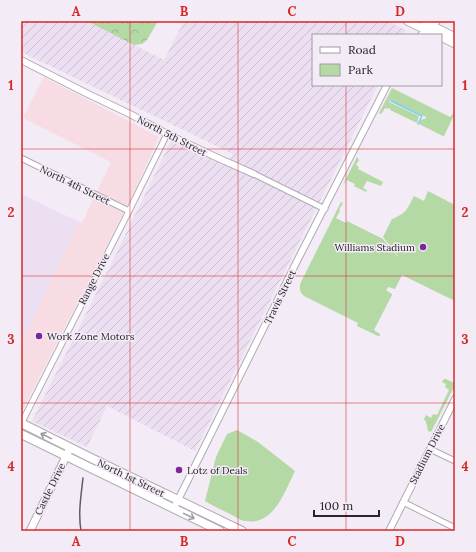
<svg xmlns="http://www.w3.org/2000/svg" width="476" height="552" viewBox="0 0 476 552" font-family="Lora,serif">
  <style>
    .commercial { fill: #f7dce3 }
    .industrial { fill: url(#industrial-furrows) }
    .built { fill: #ecdff1 }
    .green { fill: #b4d9a4 }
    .forest { fill: url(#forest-crowns) }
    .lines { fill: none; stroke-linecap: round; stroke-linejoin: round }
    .stream { stroke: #78cff4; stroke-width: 1.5 }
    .minor-casing { stroke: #b2aab5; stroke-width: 7 }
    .tertiary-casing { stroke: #b2aab5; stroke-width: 8 }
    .secondary-casing { stroke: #b2aab5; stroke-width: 9 }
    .primary-casing { stroke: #b2aab5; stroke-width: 10 }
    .minor { stroke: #fff; stroke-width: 5 }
    .tertiary { stroke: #fff; stroke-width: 6 }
    .secondary { stroke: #fff; stroke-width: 7 }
    .primary { stroke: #fff; stroke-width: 8 }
    .rail { stroke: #625d63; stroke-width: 1.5 }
    .oneway { stroke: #9f9d9f }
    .grid { fill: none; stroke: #d62828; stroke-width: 1; stroke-opacity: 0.55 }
    .poi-dot { fill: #7a2798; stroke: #f3ebf6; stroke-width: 1.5 }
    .labels { text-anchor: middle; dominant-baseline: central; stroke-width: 3; stroke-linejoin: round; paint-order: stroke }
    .street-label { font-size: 10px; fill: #29252a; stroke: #f3ebf6 }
    .poi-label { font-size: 10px; fill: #29252a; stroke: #f3ebf6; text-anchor: start }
    .neatline { fill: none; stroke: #d62828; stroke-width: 1.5 }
    .grid-label { font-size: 13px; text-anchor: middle; font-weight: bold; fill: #d62828 }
  </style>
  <defs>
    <pattern id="industrial-furrows" width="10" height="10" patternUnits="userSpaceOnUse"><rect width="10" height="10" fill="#ecdff1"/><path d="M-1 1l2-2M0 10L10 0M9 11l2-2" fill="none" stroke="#cabfcf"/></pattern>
    <pattern id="forest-crowns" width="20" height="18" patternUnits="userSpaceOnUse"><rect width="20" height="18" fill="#b4d9a4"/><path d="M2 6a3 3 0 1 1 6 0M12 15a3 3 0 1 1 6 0" fill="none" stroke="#9bba8d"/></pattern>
  </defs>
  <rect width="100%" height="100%" fill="#f3ebf6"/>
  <path class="commercial" d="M44 77 159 137 134 192 21 413V343L79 222 82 223 111 162 23 118Z"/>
  <path class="industrial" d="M21 21H87L164 60 184 21H388L406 30 403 35H313V85H378L195 451 107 406 87 447 32 421 114 258 172 139 226 166 233 154 21 52Z"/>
  <path class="built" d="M21 194 79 222 21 343Z"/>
  <path class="green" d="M392 88 450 117 453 114 455 113 444 136H443L419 124 420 121 423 119H425L426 117 390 100 389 102 419 116 417 123 390 110 391 109 389 108 388 109 385 108 382 113 379 114V113Z
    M357 157 359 160 356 165 359 167 358 169 383 182 381 186 367 181 363 188 367 190 366 192 354 186 355 184 347 180 343 185Z
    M428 191 455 205V301L402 275 395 289 388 287 386 290 392 294V295L374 330 380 334V336H378L357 326 358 323 308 298C301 295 298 290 301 282L341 202 343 203 339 210 340 211 336 218 346 223 347 221 383 239 398 257V256L383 237 392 219C407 213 407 209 414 196L424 201Z
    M444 379H446L454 383 455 385 431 432 428 431 426 422 424 419 426 415 431 418 433 414 437 415 449 390 445 387 446 384 442 382Z
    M237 430 258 442 295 471C284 493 273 529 241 520 237 518 234 516 230 514 222 510 213 506 205 501L216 457 227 434Z"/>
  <path class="forest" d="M87 21H158L147 40 142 44 134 45Z"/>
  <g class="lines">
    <path class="stream" d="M391 101 422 116 418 124"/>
    <defs>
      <path id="minor" d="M21 158 129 211
        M254 174 325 209
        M21 424 129 211 167 134
        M430 449 455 461
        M403 502 455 528"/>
      <path id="tertiary" d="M421 35 437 21
        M21 60 88 94 130 114 167 134 218 158 254 174
        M176 504 296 263 387 85
        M389 531 455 399"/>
      <path id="secondary" d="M407 21 436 35
        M423 21 455 37
        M441 37 455 44
        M30 531 70 448"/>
      <path id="primary" d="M21 423 89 457 242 531
        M21 434 220 531"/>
    </defs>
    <use href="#minor" class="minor-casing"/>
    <use href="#tertiary" class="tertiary-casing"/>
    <use href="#secondary" class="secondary-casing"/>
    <use href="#primary" class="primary-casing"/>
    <use href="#minor" class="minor"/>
    <use href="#tertiary" class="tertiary"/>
    <use href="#secondary" class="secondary"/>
    <use href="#primary" class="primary"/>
    <path class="rail" d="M81 531C78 513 81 496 83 478"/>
  </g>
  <defs><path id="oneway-shaft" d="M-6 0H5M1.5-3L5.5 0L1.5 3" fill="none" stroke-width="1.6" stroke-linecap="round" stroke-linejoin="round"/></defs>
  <g class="oneway">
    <use href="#oneway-shaft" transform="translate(46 436) rotate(-154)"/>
    <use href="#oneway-shaft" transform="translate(189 516) rotate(26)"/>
  </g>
  <path class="grid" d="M130 21V531M238 21V531M346 21V35M346 85V531M21 149H455M21 276H455M21 403H455"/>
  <g class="poi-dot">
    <circle cx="423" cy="247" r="4"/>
    <circle cx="39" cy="336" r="4"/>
    <circle cx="179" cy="470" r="4"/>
  </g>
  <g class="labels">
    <g class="street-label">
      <text transform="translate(172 136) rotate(27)">North 5th Street</text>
      <text transform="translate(75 185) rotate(26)">North 4th Street</text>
      <text transform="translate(94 279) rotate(-63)">Range Drive</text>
      <text transform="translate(280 297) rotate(-64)">Travis Street</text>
      <text transform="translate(427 454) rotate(-63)">Stadium Drive</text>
      <text transform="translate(131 478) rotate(26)">North 1st Street</text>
      <text transform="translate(50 489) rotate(-64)">Castle Drive</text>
    </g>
    <g class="poi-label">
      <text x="415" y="247" text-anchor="end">Williams Stadium</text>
      <text x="47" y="336">Work Zone Motors</text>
      <text x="187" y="470">Lotz of Deals</text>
    </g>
  </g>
  <rect width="476" height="552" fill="none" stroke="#f3ebf6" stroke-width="44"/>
  <rect x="312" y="34" width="130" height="52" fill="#f3ebf6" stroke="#a29ca4"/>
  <rect x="320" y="47" width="20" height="6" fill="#ffffff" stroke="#a29ca4"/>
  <text x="348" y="54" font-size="12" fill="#29252a">Road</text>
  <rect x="320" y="64" width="20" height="12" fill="#b4d9a4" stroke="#a29ca4"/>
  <text x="348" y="74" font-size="12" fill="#29252a">Park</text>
  <path d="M314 510v6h65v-6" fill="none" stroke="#29252a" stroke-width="2"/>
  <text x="320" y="510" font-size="12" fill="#29252a" stroke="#f3ebf6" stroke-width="3" paint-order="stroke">100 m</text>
  <rect x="22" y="22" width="432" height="508" class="neatline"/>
  <g class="grid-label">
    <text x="76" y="16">A</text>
    <text x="184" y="16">B</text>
    <text x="292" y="16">C</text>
    <text x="400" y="16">D</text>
    <text x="11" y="90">1</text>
    <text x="465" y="90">1</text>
    <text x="11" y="217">2</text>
    <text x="465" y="217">2</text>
    <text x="11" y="344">3</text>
    <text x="465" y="344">3</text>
    <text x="11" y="471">4</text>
    <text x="465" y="471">4</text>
    <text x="76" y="546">A</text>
    <text x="184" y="546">B</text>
    <text x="292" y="546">C</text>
    <text x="400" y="546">D</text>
  </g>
</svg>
